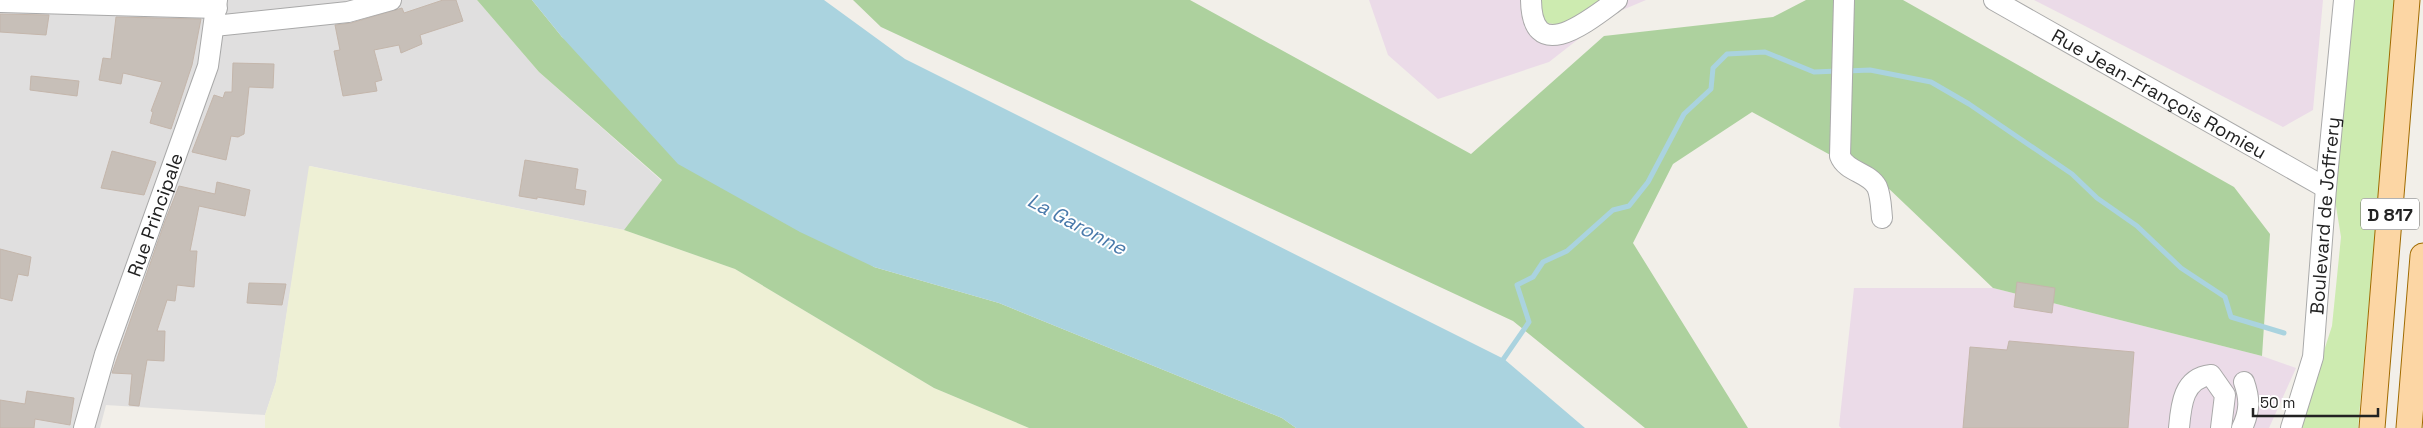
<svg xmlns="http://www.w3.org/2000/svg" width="2423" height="428" viewBox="0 0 2423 428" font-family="'Space Grotesk',sans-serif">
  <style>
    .residential { fill: #e0dfdf }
    .industrial { fill: #ebdbe8 }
    .farmland { fill: #eef0d5 }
    .grass { fill: #cdebb0 }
    .forest { fill: #add19e }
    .water { fill: #aad3df }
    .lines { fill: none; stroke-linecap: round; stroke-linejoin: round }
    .stream { stroke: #aad3df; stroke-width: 5 }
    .building { fill: #c7bfb8; stroke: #c4b6ab }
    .minor-casing { stroke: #a9a9a9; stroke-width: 22 }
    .major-casing { stroke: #a06b00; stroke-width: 27 }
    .minor { stroke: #fff; stroke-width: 20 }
    .major { stroke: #fcd6a4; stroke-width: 25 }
    .labels { text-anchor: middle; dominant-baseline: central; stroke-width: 4; stroke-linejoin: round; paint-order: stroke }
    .shield { fill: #fff; stroke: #646464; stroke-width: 1 }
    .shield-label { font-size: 18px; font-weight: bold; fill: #222 }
    .street-label { font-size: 19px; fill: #222; stroke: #fff }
    .water-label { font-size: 20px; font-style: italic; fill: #4a7aab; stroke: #fff }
  </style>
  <rect width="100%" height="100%" fill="#f2efe9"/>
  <path class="residential" d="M0 0H477L539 72 662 181 624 230 310 166 276 382 265 415 106 405 100 428H0Z"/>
  <path class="industrial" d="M1369 0H1646L1608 16 1549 62 1438 99 1388 55Z
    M2034 0H2323L2313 110 2283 127Z
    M1854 288H1993L2262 356 2296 368 2269 428H1841L1839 426Z"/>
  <path class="farmland" d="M309 166 624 230 735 269 934 388 1029 428H265V415L276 382Z"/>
  <path class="grass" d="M1537 0H1608L1564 25 1545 23Z
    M2354 0H2399L2385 172 2369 302 2358 428H2299L2332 326 2341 237 2334 194Z"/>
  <path class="forest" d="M477 0H532L562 37 874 267 999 303 1282 418 1296 428H1029L934 388 735 269 624 230 662 180 539 72Z
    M853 0H1190L1471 154 1604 36 1773 17 1806 0H1903L2234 187 2270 234 2262 356 1993 288 1885 185 1752 112 1673 164 1633 243 1748 428H1645L1513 321 881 27Z"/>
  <path class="water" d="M532 0H824L905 59 1504 359 1585 428H1296L1282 418 999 303 874 267 800 232 678 164 562 37Z"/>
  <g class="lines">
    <path class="stream" d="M1847 71 1870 70 1931 82 1969 104 2072 174 2097 198 2137 226 2181 268 2225 297 2231 317 2284 333
      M1500 364 1529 322 1517 285 1533 277 1543 262 1567 251 1613 210 1629 206 1648 182 1684 114 1711 89 1713 68 1727 54 1765 52 1814 72 1838 71"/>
  </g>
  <path class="building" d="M443 0H456L463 21 420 35 422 44 401 53 399 45 374 50 382 80 375 82 377 91 343 96 334 51 340 50 335 25 351 23 402 8 404 13Z
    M0 14 49 15 46 35 0 32Z
    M116 17 201 19 192 65 171 129 150 123 153 112 151 111 162 82 123 73 121 84 99 80 103 58 111 59Z
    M233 63 274 64 273 88 249 87 244 134 238 137 231 136 226 160 192 152 214 95 223 98 225 92H232Z
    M31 76 79 81 77 96 30 90Z
    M112 151 156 162 144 195 101 188Z
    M525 160 578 169 575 189 586 191 584 205 537 197V199L519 196Z
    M217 182 250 190 245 216 199 206 190 251H197L194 287 177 285 175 301 167 300 157 331H165L164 361 147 360 139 406 129 405 132 374 112 373 165 221 179 186 215 194Z
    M0 249 31 257 28 276 18 274 12 301 0 298Z
    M2017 282 2055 288 2052 313 2014 307Z
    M249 283 286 284 282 305 247 303Z
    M2009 341 2134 352 2128 428H1963L1970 347 2007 350Z
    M27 391 74 398 70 425 35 419 34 428H0V400L25 404Z"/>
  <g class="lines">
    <defs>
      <g id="minor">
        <path d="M1531 0C1532 69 1592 18 1617 0"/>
        <path d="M1844 0 1840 156C1846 172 1869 172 1877 187 1881 196 1881 208 1882 218"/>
        <path id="s1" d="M1994 0 2326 188"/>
        <path d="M0 2 217 8"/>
        <path d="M214 26 348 12 391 0"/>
        <path id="s2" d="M84 428 105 354 208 66 217 0"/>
        <path d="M2179 428C2181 405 2183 378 2211 375L2225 395 2221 428"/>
        <path d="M2242 428C2250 411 2250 399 2244 382"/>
        <path id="s3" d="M2291 428 2313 357 2326 188 2344 0"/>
      </g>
      <path id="major" d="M2372 428 2407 0
        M2409 428 2423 256"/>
    </defs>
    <use href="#minor" class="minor-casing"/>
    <use href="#major" class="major-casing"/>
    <use href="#minor" class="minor"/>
    <use href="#major" class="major"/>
  </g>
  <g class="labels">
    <rect class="shield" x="2361" y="198.5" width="58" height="31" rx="4"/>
    <g class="shield-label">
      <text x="2390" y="214">D 817</text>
    </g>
    <g class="street-label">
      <text stroke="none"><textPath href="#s1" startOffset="190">Rue Jean-François Romieu</textPath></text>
      <text stroke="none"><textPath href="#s2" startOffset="225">Rue Principale</textPath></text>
      <text stroke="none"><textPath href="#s3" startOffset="216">Boulevard de Joffrery</textPath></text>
    </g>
    <g class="water-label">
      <text transform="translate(1077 224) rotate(28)">La Garonne</text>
    </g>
  </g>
  <path d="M2253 408v8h125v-8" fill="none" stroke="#222222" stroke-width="2.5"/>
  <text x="2260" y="408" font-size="15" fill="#222222" stroke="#ffffff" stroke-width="4" paint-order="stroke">50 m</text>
</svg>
